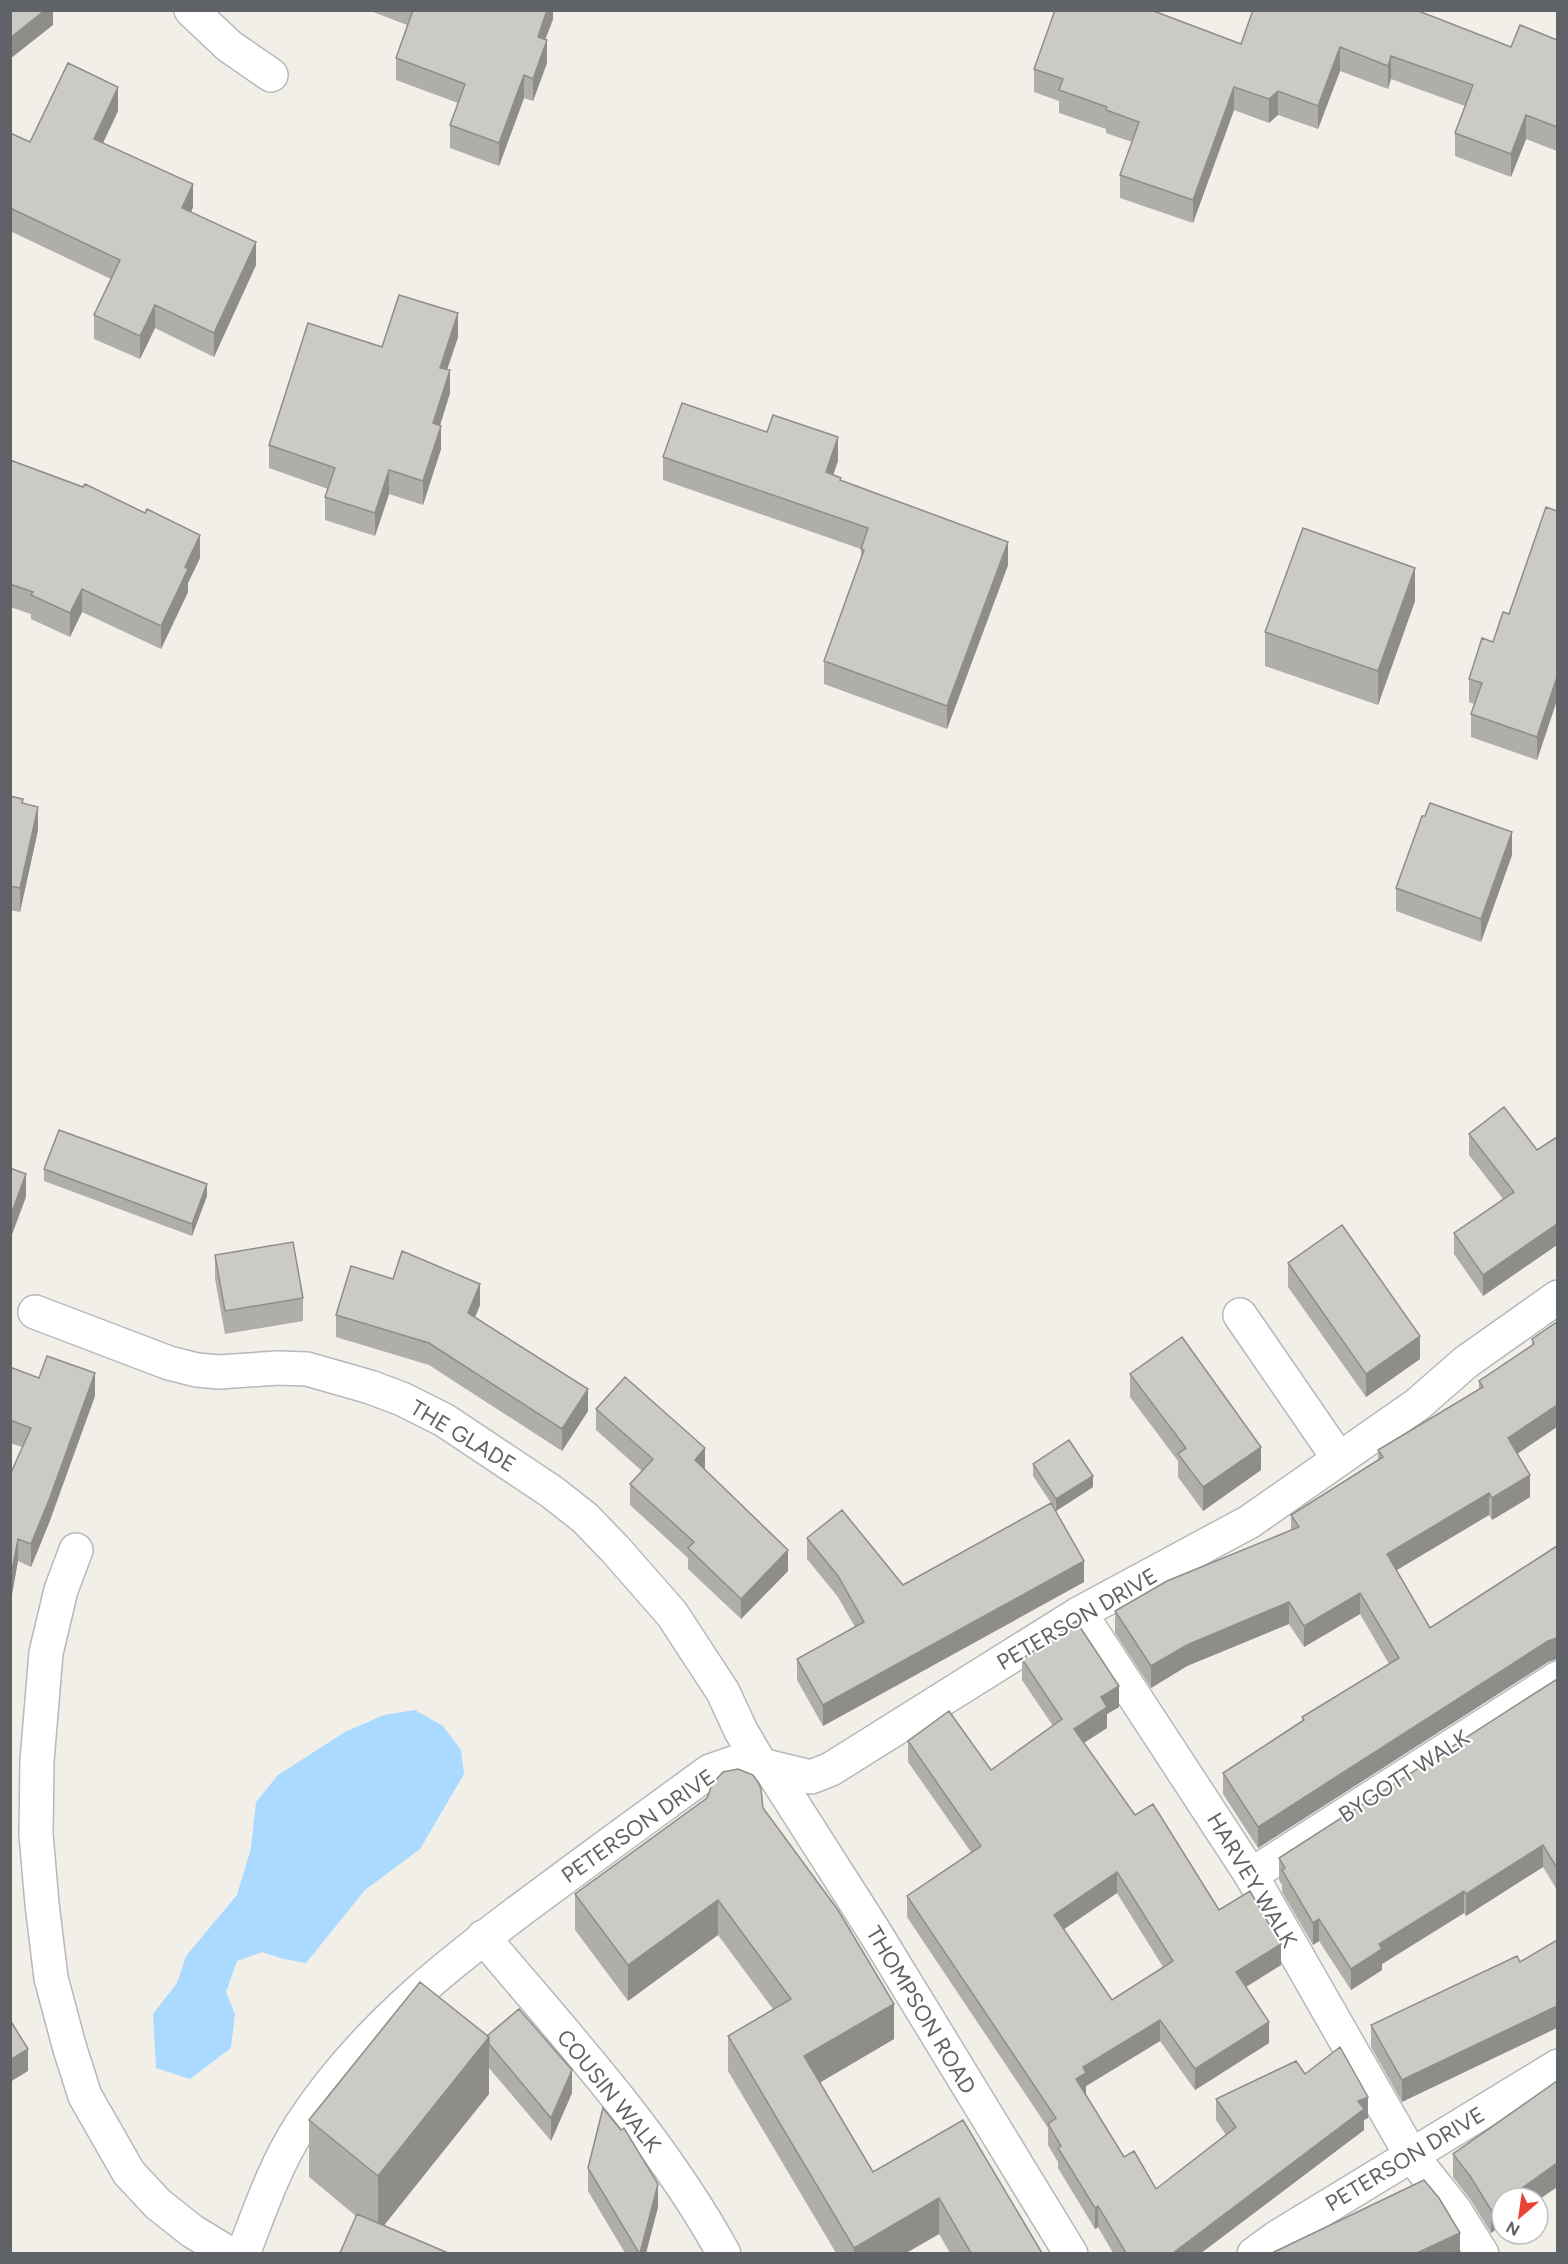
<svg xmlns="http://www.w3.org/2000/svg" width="1568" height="2264" viewBox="0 0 1568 2264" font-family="Figtree,sans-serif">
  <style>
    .water { fill: #aadaff }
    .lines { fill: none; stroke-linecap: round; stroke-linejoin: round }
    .street-casing { stroke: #b5b8bc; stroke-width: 36 }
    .street { stroke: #fff; stroke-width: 33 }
    .wall { fill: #afaea9; fill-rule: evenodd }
    .shaded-wall { fill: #8f8d8a }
    .building { fill: #cccac5; stroke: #8f8d8a; stroke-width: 1.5; fill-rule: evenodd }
    .labels { text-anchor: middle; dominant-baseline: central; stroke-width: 4.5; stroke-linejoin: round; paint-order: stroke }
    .street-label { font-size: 22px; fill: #5f6368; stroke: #fff }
  </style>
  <rect width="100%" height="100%" fill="#f1efe8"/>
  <path class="water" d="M415 1710 443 1726 461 1750 464 1774 420 1849 365 1890 306 1963 284 1959 262 1952 237 1961 226 1992 235 2014 231 2048 190 2079 156 2068 153 2014 177 1983 186 1956 237 1895 251 1848 256 1802 278 1775 345 1732 384 1715Z"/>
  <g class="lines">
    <defs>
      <path id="street" d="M191 10 229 46 271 75
        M35 1312 169 1363 197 1370 219 1372 278 1368 307 1369 370 1387 402 1399 444 1420 552 1492 585 1518 615 1549 672 1614 723 1692 741 1731 761 1765
        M1240 1315 1339 1459
        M76 1550 61 1590 46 1653 37 1761 36 1834 42 1904 51 1978 70 2049 85 2096 129 2173 158 2204 192 2231 230 2254
        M1080 1613 1251 1875 1411 2155 1454 2209 1482 2254
        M770 1768 874 1931 1071 2254
        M1251 1875 1558 1678
        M483 1937C568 2038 660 2137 724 2254
        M243 2254C260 2210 275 2165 301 2125 365 2026 459 1955 553 1886 605 1847 658 1809 710 1771L733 1763 761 1765 811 1777 831 1769 1080 1613 1249 1522 1418 1404 1466 1362 1558 1297
        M1254 2254 1276 2238 1558 2066"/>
    </defs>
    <use href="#street" class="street-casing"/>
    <use href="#street" class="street"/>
  </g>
  <path class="wall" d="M368 10H553V19L545 40 547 63 533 101 524 98 499 166 450 148V125L458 103 396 80V58L407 25Z
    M1557 40V151L1526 139 1511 177 1455 156V133L1465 106 1391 79 1388 89 1340 71 1318 129 1278 115 1269 123 1234 110 1193 223 1120 198V175L1132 142 1106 133V129L1059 113V101L1034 92V69L1241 44 1511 47Z
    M118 111 103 143 193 207 191 212 256 265 214 357 155 328 140 359 94 339V315L111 279 10 231V133L30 142Z
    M458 337 447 369 450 393 440 426 441 449 423 505 389 494 375 536 325 520V497L328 489 269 468V445L382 347Z
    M663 457 838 461 833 475 841 481 1008 565 947 729 824 684V661L861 558V549L663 480Z
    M10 460 200 558 188 583V592L161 649 82 612 70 637 31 619V614L10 607Z
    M1557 511V704L1556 703 1537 760 1471 737V714L1474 704 1469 702V679L1493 642 1509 614Z
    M1415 601 1378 705 1265 666V632Z
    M10 796 23 803 38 830 20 912 10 910Z
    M1512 855 1481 942 1396 911V888Z
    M1469 1134 1537 1150 1557 1137V1245L1483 1296 1454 1254V1233L1503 1199 1469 1155Z
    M44 1169 207 1196 192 1236 44 1181Z
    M215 1255 303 1298V1321L225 1334 215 1279Z
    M1288 1263 1420 1359 1366 1397 1288 1287Z
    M480 1305 475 1317 588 1411 562 1451 429 1365 336 1337V1315Z
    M1557 1322 1517 1454 1530 1497 1492 1520 1489 1515 1396 1570 1430 1628 1548 1662 1258 1848 1223 1794V1773L1302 1721V1717L1389 1664 1360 1614 1304 1647 1289 1624 1187 1666 1151 1688 1115 1633V1611L1291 1530V1515L1378 1460V1450L1479 1390V1381L1532 1345V1339Z
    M10 1367 39 1378 95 1396 49 1523 31 1567 18 1561 10 1605 22 1447 10 1443Z
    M1130 1374 1261 1470 1203 1511 1178 1477V1461L1130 1397Z
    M596 1409 705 1469 788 1571 741 1619 688 1569V1558L630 1505V1484L642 1471 596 1430Z
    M1033 1464 1093 1487 1056 1511 1084 1582 823 1726 797 1680V1659L855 1627 838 1597 807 1559V1538L903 1585 1051 1503 1033 1476Z
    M1022 1659 1119 1707 1107 1714V1728L1084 1743 1135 1815 1219 1910 1281 1965 1246 1987 1269 2043 1195 2090 1160 2041 1086 2086V2094L1124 2157 1156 2189 1226 2135 1216 2120V2099L1305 2074 1368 2118 1364 2120V2130L1201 2253H1113L1098 2227 1095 2229 1058 2168V2162L1048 2145V2128L907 1917V1896L971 1852 908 1762V1741L991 1770 1053 1726 1022 1680ZM1117 1893 1163 1967 1112 2000 1064 1929Z
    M1557 1679V1890L1543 1867 1466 1916 1464 1913 1382 1964V1970L1351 1990 1319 1941 1313 1945 1282 1892V1885L1279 1880V1858Z
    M763 1808 894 2039 820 2082 873 2172 963 2120 1042 2253H950L939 2234 906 2253H836L728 2071V2036L773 2009 718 1935 628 2001 575 1930V1894Z
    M1520 1962 1402 2102 1371 2047V2025Z
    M487 2036 572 2093 551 2141 489 2068V2094L384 2225 356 2216 309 2177V2120Z
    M1557 2081V2187L1491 2233 1470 2199 1453 2177V2154Z
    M588 2168 658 2207 646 2253H625L588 2191Z"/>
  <path class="shaded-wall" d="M45 10H53V25L10 59V38Z
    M547 10H553V19L538 59V37Z
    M547 40V63L533 101V79Z
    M1340 47V71L1318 129V106Z
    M1391 56V79L1388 89V66Z
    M524 75V98L499 166V143Z
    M118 87V111L94 162V139Z
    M1234 87V110L1193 223V200Z
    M1278 91V115L1269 123V99Z
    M1526 115V139L1511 177V154Z
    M193 184V207L182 231V208Z
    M256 242V265L214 357V333Z
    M155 305V328L140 359V336Z
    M458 313V337L440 391V368Z
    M450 370V393L433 447V423Z
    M441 426V449L423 505V481Z
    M838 437V461L826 495V472Z
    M389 470V494L375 536V513Z
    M200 535V558L188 583V592L161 649V626L185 567Z
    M1008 542V565L947 729V706Z
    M1415 568V601L1378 705V671Z
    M82 589V612L70 637V613Z
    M1556 680V703L1537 760V737Z
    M38 807V830L20 912V888Z
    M1512 832V855L1481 942V919Z
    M26 1174V1197L10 1240V1217Z
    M207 1184V1196L192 1236V1224Z
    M1557 1224V1245L1483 1296V1275Z
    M480 1284V1305L468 1334V1313Z
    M1420 1336V1359L1366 1397V1374Z
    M95 1373V1396L49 1523 31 1567V1544Z
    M588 1389V1411L562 1451V1429Z
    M1557 1405V1427L1508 1460V1438Z
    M1261 1447V1470L1203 1511V1487Z
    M705 1448V1469L695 1481V1460Z
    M1530 1475V1497L1492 1520V1498Z
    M1093 1476V1487L1056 1511V1499Z
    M1489 1493V1515L1387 1576V1554Z
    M18 1539V1561L10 1605V1582Z
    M788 1550V1571L741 1619V1599Z
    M1084 1561V1582L823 1726V1705Z
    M1360 1593V1614L1304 1647V1626Z
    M1289 1602V1624L1187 1666 1151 1688V1666L1187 1645Z
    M1557 1638V1659L1548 1662 1258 1848V1827L1548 1641Z
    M1119 1686V1707L1107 1714V1728L1074 1749V1729L1101 1697Z
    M1543 1845V1867L1466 1916V1894Z
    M1117 1872V1893L1054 1936V1915Z
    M1464 1891V1913L1382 1964V1970L1351 1990V1969L1379 1944Z
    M718 1900V1935L628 2001V1965Z
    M1319 1919V1941L1313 1945V1923Z
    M1281 1944V1965L1236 1993V1972Z
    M894 2004V2039L804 2092V2056Z
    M1557 2006V2028L1402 2102V2080Z
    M1160 2020V2041L1086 2086V2094L1076 2100V2079L1083 2067Z
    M1269 2022V2043L1195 2090V2069Z
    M489 2037V2094L378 2233V2176Z
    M28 2049V2071L10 2082V2060Z
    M572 2070V2093L551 2141V2118Z
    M1368 2097V2118L1364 2120V2130L1201 2253H1173L1358 2101Z
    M1557 2163V2187L1538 2200V2198H1508Z
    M658 2184V2207L646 2253H640Z
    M939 2198V2234L906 2253H854V2248Z
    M1502 2202V2225L1491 2233V2210Z
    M1098 2206V2227L1095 2229V2208Z
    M1460 2233V2253H1417Z"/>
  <path class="building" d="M10 10H45L10 38Z
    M413 10H547L538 37 547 40 533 79 524 75 499 143 450 125 465 84 396 58Z
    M1055 10H1151L1241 44 1253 10H1416L1511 47 1520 25 1557 40V127L1526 115 1511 154 1455 133 1473 85 1391 56 1388 66 1340 47 1318 106 1278 91 1269 99 1234 87 1193 200 1120 175 1139 122 1106 110 1107 107 1059 90 1063 79 1034 69Z
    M68 63 118 87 94 139 193 184 182 208 256 242 214 333 155 305 140 336 94 315 120 260 10 208V133L30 142Z
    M399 295 458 313 440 368 450 370 433 423 441 426 423 481 389 470 375 513 325 497 335 468 269 445 308 323 382 347Z
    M682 403 767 432 773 415 838 437 826 472 841 478 840 480 1008 542 947 706 824 661 864 550 861 549 868 528 663 457Z
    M10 460 83 487 85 484 145 513 147 509 200 535 185 567 188 569 161 626 82 589 70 613 31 595 33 592 10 584Z
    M1546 507 1557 511V681L1556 680 1537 737 1471 714 1482 683 1469 679 1482 638 1493 642 1503 612 1509 614Z
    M1303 528 1415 568 1378 671 1265 632Z
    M10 796 23 799 22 803 38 807 20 888 10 886Z
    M1430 803 1512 832 1481 919 1396 888 1422 816H1425Z
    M1504 1107 1537 1150 1557 1137V1224L1483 1275 1454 1233 1514 1192 1469 1134Z
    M59 1130 207 1184 192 1224 44 1169Z
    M10 1168 26 1174 10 1217Z
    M1342 1225 1420 1336 1366 1374 1288 1263Z
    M293 1242 303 1298 225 1311 215 1255Z
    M402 1251 480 1284 468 1313 588 1389 562 1429 429 1343 336 1315 351 1266 393 1279Z
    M1557 1322V1405L1508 1438 1530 1475 1492 1498 1489 1493 1387 1554 1430 1628 1557 1546V1638L1548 1641 1258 1827 1223 1773 1304 1720 1302 1717 1399 1658 1360 1593 1304 1626 1289 1602 1187 1645 1151 1666 1115 1611 1167 1581 1299 1527 1291 1515 1383 1457 1378 1450 1483 1387 1479 1381 1534 1344 1532 1339Z
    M1182 1337 1261 1447 1203 1487 1178 1454 1186 1448 1130 1374Z
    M47 1356 95 1373 49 1500 31 1544 18 1539 10 1582V1475L31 1428 10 1420V1367L39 1378Z
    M625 1377 705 1448 695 1460 788 1550 741 1599 688 1548 694 1542 630 1484 653 1459 596 1409Z
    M1069 1440 1093 1476 1056 1499 1033 1464Z
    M1051 1503 1084 1561 823 1705 797 1659 864 1622 838 1576 807 1538 842 1510 903 1585Z
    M1076 1621 1119 1686 1101 1697 1107 1707 1074 1729 1135 1815 1153 1804 1219 1910 1250 1891 1281 1944 1236 1972 1269 2022 1195 2069 1160 2020 1083 2067 1086 2073 1076 2079 1124 2157 1134 2151 1156 2189 1236 2127 1216 2099 1296 2061 1305 2074 1340 2047 1368 2097 1358 2101 1364 2109 1173 2253H1126L1098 2206 1095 2208 1058 2148 1061 2146 1048 2124 1056 2118 907 1896 981 1846 908 1741 949 1711 991 1770 1062 1719 1022 1659ZM1117 1872 1173 1961 1112 2000 1054 1915Z
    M1557 1679V1868L1543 1845 1466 1894 1464 1891 1379 1944 1382 1949 1351 1969 1319 1919 1313 1923 1282 1870 1285 1868 1279 1858Z
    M738 1769 753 1775 758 1782 761 1789 763 1808 838 1910 894 2004 804 2056 873 2172 963 2120 1042 2253H971L939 2198 854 2248 728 2036 791 1999 718 1900 628 1965 575 1894 707 1798 712 1784 723 1772Z
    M1557 1940V2006L1402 2080 1371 2025 1517 1956 1520 1962Z
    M420 1982 489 2037 378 2176 309 2120Z
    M519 2009 572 2070 551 2118 489 2044V2037L487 2036Z
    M10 2020 28 2049 10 2060Z
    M1557 2081V2163L1508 2198H1502V2202L1491 2210 1470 2176 1453 2154Z
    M603 2108 621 2130 624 2128 658 2184 640 2253H639L588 2168Z
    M1424 2180 1439 2198 1460 2233 1417 2253H1272Z
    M357 2214 448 2253H340Z"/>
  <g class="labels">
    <g class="street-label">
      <text transform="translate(463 1436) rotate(31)">THE GLADE</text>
      <text transform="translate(1077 1619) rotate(-30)">PETERSON DRIVE</text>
      <text transform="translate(1404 1776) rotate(-33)">BYGOTT WALK</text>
      <text transform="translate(638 1826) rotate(-35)">PETERSON DRIVE</text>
      <text transform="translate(1252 1880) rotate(59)">HARVEY WALK</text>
      <text transform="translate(921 2010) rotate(59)">THOMPSON ROAD</text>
      <text transform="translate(609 2091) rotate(51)">COUSIN WALK</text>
      <text transform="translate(1405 2159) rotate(-31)">PETERSON DRIVE</text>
    </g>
  </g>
  <rect width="1568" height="2264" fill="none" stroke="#5f6368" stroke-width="24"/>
  <g transform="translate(1520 2216) rotate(209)"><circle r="28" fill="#ffffff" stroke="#bfc1c3" stroke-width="1.5"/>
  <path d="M0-4.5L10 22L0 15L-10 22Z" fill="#ea4335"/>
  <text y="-9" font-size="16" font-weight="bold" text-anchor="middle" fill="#5f6368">N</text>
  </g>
</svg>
